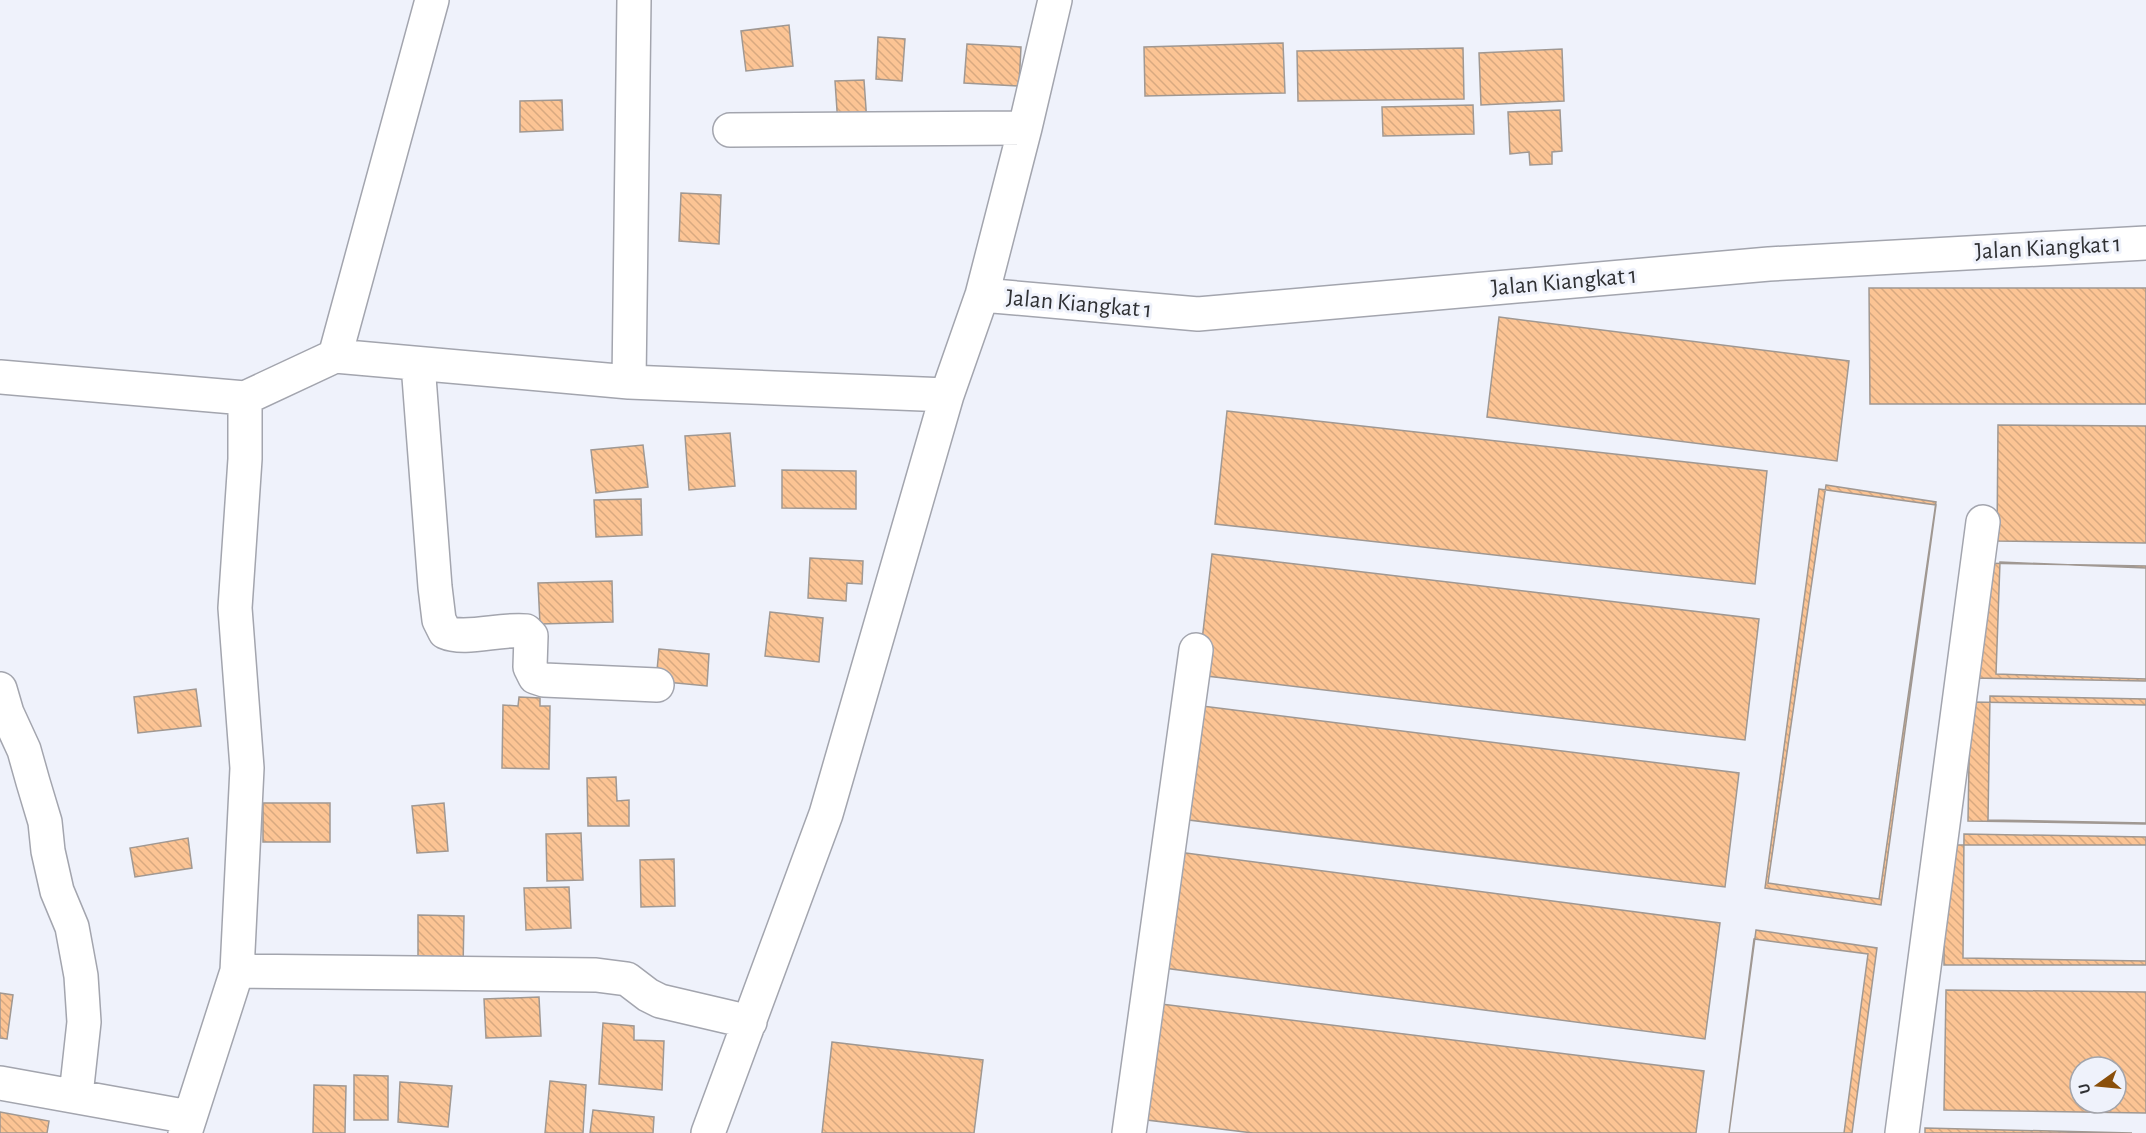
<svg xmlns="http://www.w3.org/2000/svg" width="2146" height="1133" viewBox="0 0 2146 1133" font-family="'Alegreya Sans',sans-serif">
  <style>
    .building { fill: url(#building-back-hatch); stroke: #a09892; stroke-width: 1.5; fill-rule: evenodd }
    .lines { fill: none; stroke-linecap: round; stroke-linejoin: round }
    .minor-casing { stroke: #a3a5ae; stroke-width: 36 }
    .minor { stroke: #fff; stroke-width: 33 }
    .labels { text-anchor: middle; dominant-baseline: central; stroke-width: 6; stroke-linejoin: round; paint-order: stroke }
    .street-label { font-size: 24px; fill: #2f3033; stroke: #eff2fb }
  </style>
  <defs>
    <pattern id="building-back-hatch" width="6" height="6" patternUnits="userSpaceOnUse" patternTransform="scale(1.5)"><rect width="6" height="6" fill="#fcc494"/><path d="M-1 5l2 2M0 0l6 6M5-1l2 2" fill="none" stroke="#d8a980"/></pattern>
  </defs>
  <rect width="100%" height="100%" fill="#eff2fb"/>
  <path class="building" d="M789 25 793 66 746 71 741 31Z
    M878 37 905 39 902 81 876 79Z
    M1283 43 1285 93 1145 96 1144 47Z
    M967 44 1021 47 1019 86 964 83Z
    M1463 48 1464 99 1298 101 1297 51Z
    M1562 49 1564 101 1481 105 1479 53Z
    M864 80 867 123 838 125 835 81Z
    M562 100 563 130 520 132V101Z
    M1473 105 1474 134 1383 136 1382 107Z
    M1560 110 1562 151 1552 152V164L1530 165 1529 152 1510 154 1508 112Z
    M681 193 721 195 719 244 679 241Z
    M1869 288H2146V404H1870Z
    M1499 317 1849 361 1837 461 1487 417Z
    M1227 411 1767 471 1755 584 1215 524Z
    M1998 425 2146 426V543L1997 541Z
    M730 433 735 486 689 490 685 436Z
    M643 445 648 487 596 493 591 450Z
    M782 470 856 471V509L782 508Z
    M1826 485 1936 502 1879 899 1768 883Z
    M1819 489 1936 505 1881 905 1765 888Z
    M641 499 642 535 596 537 594 500Z
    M1212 554 1759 619 1745 740 1198 675Z
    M810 558 863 561 862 584 847 583 846 601 808 598Z
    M2000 562 2146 568V679L1996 674Z
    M1972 563 2146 566V681L1970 678Z
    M612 581 613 622 540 624 538 583Z
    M770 612 823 618 819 662 765 656Z
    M659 649 709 654 707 686 656 681Z
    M196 689 201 726 138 733 134 697Z
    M1990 696 2146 699V823L1988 820Z
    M519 697 540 698V706H550L549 769 502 768 503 705 518 706Z
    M1970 702 2146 705V824L1968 821Z
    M1202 706 1739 773 1725 887 1189 820Z
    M616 777 617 801 629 800V826H588L587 778Z
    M263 803H330V842H263Z
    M444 803 448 851 417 853 412 806Z
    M581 833 583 880 547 881 546 834Z
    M1964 834 2146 837V961L1963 958Z
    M188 838 192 868 135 877 130 848Z
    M1944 845H2146V965H1944Z
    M1178 852 1720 923 1705 1039 1164 968Z
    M674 859 675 906 641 907 640 860Z
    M569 887 571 928 526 930 524 888Z
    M418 915 464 916 463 969 418 967Z
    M1756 930 1877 948 1852 1133H1729Z
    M1754 939 1868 954 1844 1133H1729Z
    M1946 990 2146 992V1113L1944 1110ZM2080 1067H2116V1103H2080Z
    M0 993 13 995 7 1039 0 1038Z
    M539 997 541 1036 486 1038 484 999Z
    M1161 1004 1704 1071 1696 1133H1253L1147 1120Z
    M603 1023 634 1026V1040L664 1041 662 1090 599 1084Z
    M832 1042 983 1060 974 1133H822Z
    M354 1075 388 1076V1120H354Z
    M550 1081 586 1085 583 1133H545Z
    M400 1082 452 1086 448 1127 398 1122Z
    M314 1085 346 1086 345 1133H313Z
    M593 1110 654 1117 653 1133H590Z
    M0 1112 49 1121 47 1133H0Z
    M1925 1128 2132 1133H1925Z"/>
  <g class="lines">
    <defs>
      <path id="minor" d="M730 130 1025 128
        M982 295 1198 314 1769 264 2146 243
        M335 356 432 0
        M418 364 435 587 439 620 445 632C465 641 501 628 526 631L531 636 530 667 535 677 544 680 657 685
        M0 377 245 398
        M629 382 634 0
        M0 689 7 713 24 750 33 782 45 822 48 851 57 891 72 927 81 976 84 1022 76 1095
        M237 971 596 975 627 979 648 995 660 1001 750 1022
        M0 1083 189 1117
        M185 1133 237 971 247 768 235 608 245 459V398L335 356 629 382 947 395
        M708 1133 826 814 947 395 982 295 1025 128 1055 0
        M1129 1133 1196 650
        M1902 1133 1983 522"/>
    </defs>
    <use href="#minor" class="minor-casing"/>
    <use href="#minor" class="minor"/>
  </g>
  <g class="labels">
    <g class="street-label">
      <text transform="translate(2048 248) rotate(-3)">Jalan Kiangkat 1</text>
      <text transform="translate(1564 282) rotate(-5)">Jalan Kiangkat 1</text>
      <text transform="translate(1079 304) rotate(5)">Jalan Kiangkat 1</text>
    </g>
  </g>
  <g transform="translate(2098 1085) rotate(255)"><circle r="28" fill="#eff2fb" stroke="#a2a4ab" stroke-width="1.5"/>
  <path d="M0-4.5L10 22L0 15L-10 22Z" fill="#8a4f0a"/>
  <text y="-9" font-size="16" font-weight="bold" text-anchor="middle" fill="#2f3033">U</text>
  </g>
</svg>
